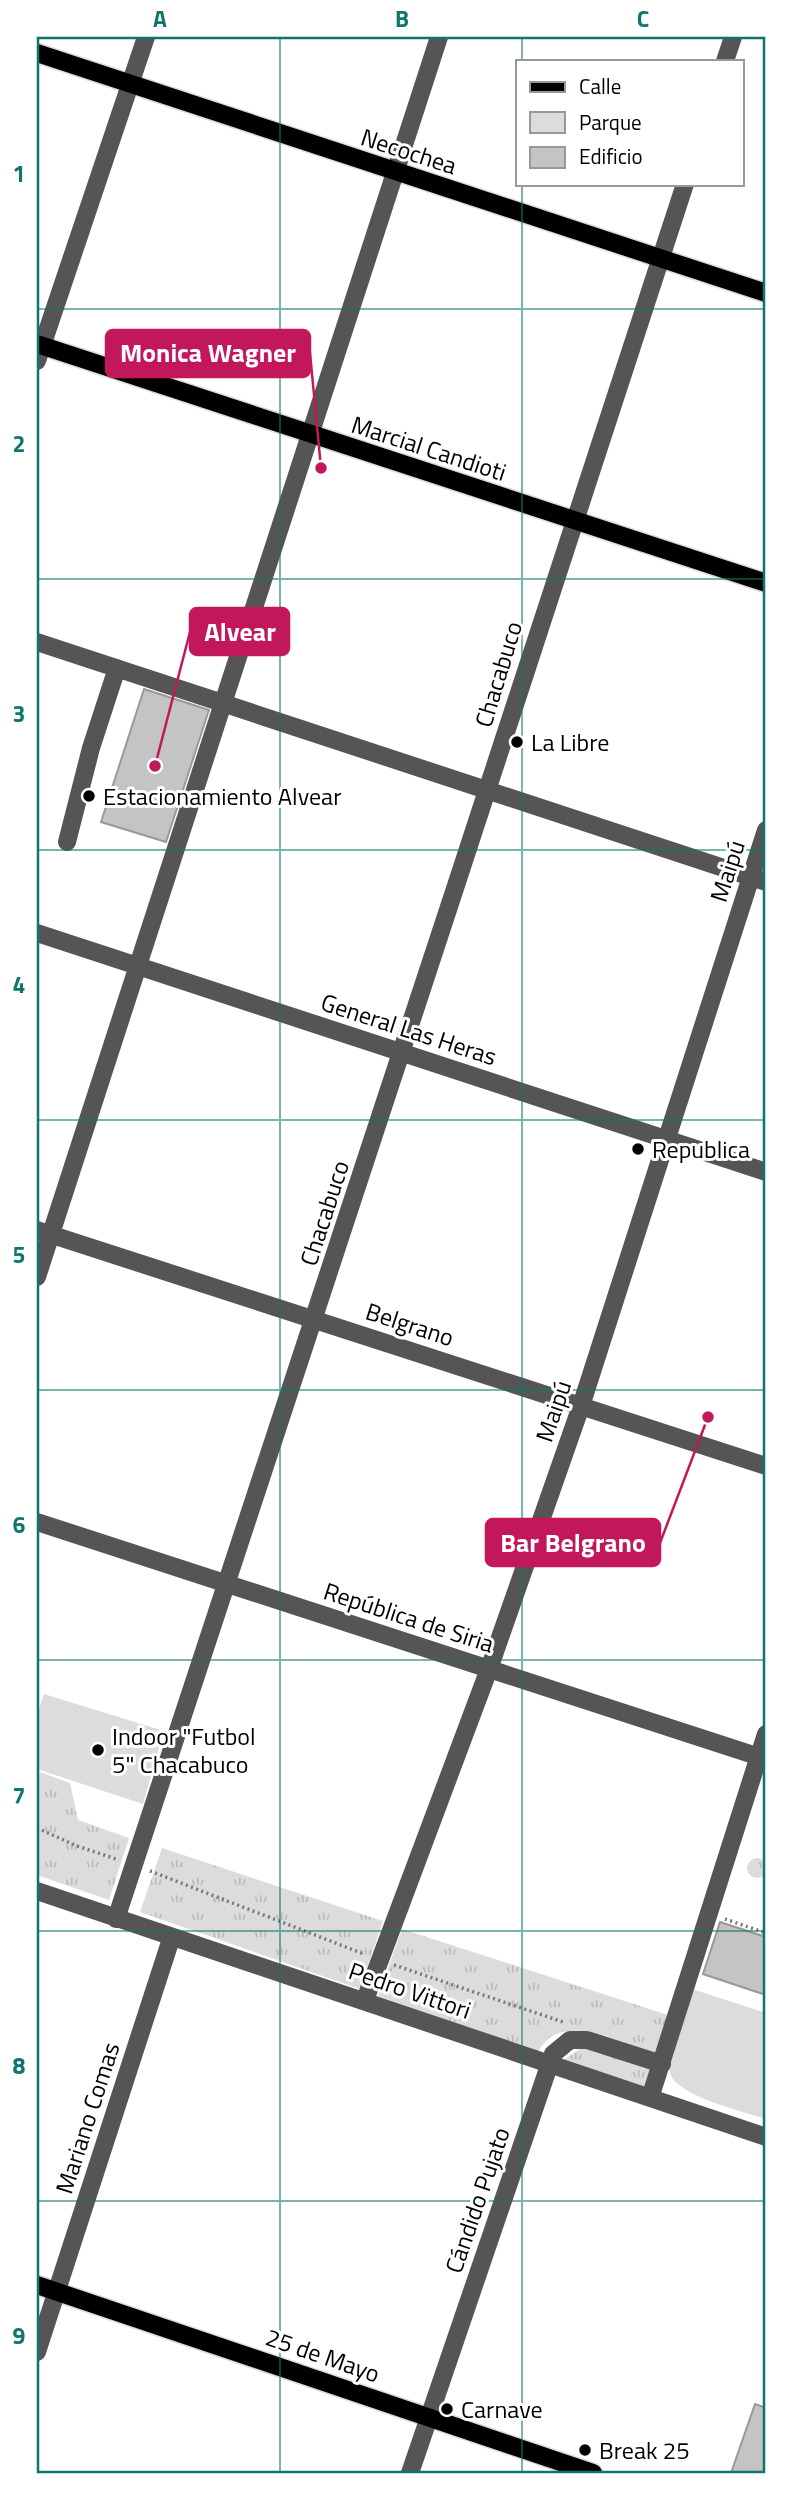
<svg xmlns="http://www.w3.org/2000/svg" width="803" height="2510" viewBox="0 0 803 2510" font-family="'Titillium Web',sans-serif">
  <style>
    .grass { fill: url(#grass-tufts) }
    .green { fill: #dcdcdc }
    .building { fill: #c4c4c4; stroke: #999; stroke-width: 2 }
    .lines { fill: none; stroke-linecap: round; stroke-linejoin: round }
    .major-casing { stroke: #dbdbdb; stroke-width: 21 }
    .path { stroke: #777; stroke-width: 3.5; stroke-dasharray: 2 3.5; stroke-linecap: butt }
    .minor { stroke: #555; stroke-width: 18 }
    .major { stroke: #000; stroke-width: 18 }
    .grid { fill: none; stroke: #0f766e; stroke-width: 2; stroke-opacity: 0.55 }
    .poi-dot { fill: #000; stroke: #fff; stroke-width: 2.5 }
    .labels { text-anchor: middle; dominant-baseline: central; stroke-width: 6; stroke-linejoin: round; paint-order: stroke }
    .street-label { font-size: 24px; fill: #000; stroke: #fff }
    .poi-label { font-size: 24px; fill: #000; stroke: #fff; text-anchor: start }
    .leader { fill: none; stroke: #c2185b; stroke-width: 2.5 }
    .callout-dot { fill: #c2185b; stroke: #fff; stroke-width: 2.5 }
    .callout { fill: #c2185b; stroke: #c2185b; stroke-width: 2.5 }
    .callout-label { font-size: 26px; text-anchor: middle; font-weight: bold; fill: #fff }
    .neatline { fill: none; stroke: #0f766e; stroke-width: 2.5 }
    .grid-label { font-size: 23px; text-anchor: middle; font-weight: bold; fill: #0f766e }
  </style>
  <defs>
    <pattern id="grass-tufts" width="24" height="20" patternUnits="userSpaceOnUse" patternTransform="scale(1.75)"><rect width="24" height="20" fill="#dcdcdc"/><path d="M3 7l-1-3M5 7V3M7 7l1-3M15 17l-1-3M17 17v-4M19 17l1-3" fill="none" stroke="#bbb"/></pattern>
  </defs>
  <rect width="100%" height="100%" fill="#fff"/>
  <path class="grass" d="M37 1771 70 1783 78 1820 129 1838 109 1900 37 1875Z
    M162 1848 383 1921 360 1989 140 1912Z
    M747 1868a10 10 0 1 1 20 0a10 10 0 1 1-20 0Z
    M402 1929 671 2016 658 2056C623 2044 561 2008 538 2052L378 1996Z
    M581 2048H592L655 2067 647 2090 562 2061Z"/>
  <path class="green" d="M44 1694 164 1731 143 1804 37 1769V1715Z
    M692 1989 766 2013V2119C743 2111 669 2095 669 2068 668 2047 685 2010 692 1989Z"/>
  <path class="building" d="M144 689 209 710 166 842 101 822Z
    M720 1922 766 1937V1995L703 1974Z
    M755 2404 766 2408V2473H731Z"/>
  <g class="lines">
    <defs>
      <path id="major" d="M37 53 766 293
        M37 344 766 583
        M37 2285 593 2473"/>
    </defs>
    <use href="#major" class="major-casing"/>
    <path class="path" d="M37 1828 77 1846 119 1860
      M150 1871 364 1954
      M725 1919 766 1933
      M394 1965 566 2023"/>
    <path class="minor" d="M725 61 733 37
      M37 361 146 37
      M37 642 766 882
      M67 842 91 748 117 668
      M37 933 766 1172
      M37 1230 766 1466
      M37 1277 439 37
      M37 1522 766 1759
      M37 1891 766 2137
      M116 1919C311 1342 494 762 685 184
      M365 2000 489 1669 581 1406 766 830
      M650 2098 766 1734
      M37 2352 171 1939
      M410 2473 553 2054 570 2040H587L662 2064"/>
    <use href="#major" class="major"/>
  </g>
  <path class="grid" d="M280 37V2473M522 37V61M522 184V2473M37 309H766M37 579H766M37 850H766M37 1120H766M37 1390H766M37 1660H766M37 1931H766M37 2201H766"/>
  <g class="poi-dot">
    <circle cx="517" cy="742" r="7"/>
    <circle cx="89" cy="796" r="7"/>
    <circle cx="638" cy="1149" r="7"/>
    <circle cx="98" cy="1750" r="7"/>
    <circle cx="447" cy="2409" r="7"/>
    <circle cx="585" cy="2450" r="7"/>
  </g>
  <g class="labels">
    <g class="street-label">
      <text transform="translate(409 151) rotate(18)">Necochea</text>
      <text transform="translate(429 448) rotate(18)">Marcial Candioti</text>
      <text transform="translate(498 674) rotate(-73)">Chacabuco</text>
      <text transform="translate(727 871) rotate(-72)">Maipú</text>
      <text transform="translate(409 1029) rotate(18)">General Las Heras</text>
      <text transform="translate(324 1213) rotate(-72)">Chacabuco</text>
      <text transform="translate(410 1324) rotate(18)">Belgrano</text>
      <text transform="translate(553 1411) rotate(-71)">Maipú</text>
      <text transform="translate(409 1617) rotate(18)">República de Siria</text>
      <text transform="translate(410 1990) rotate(19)">Pedro Vittori</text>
      <text transform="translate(87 2118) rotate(-72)">Mariano Comas</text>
      <text transform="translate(477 2200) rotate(-71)">Cándido Pujato</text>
      <text transform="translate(323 2355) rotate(19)">25 de Mayo</text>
    </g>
    <g class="poi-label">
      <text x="531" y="742">La Libre</text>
      <text x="103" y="796">Estacionamiento Alvear</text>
      <text x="652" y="1149">Republica</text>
      <text x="112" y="1736">Indoor "Futbol<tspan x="112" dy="28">5" Chacabuco</tspan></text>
      <text x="461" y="2409">Carnave</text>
      <text x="599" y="2450">Break 25</text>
    </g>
  </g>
  <path class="leader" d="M321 468L310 353M155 766L190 632M708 1417L660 1543"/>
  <g class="callout-dot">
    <circle cx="321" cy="468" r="7"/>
    <circle cx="155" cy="766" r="7"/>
    <circle cx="708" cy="1417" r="7"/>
  </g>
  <g class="callout">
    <rect x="106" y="330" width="204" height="47" rx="7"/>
    <rect x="190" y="608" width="99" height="47" rx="7"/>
    <rect x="486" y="1519" width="174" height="47" rx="7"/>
  </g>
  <g class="callout-label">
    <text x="208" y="362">Monica Wagner</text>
    <text x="240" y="641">Alvear</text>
    <text x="573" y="1552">Bar Belgrano</text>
  </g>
  <rect width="803" height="2510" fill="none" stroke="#ffffff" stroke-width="77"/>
  <rect x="516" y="60" width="228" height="126" fill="#ffffff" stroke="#999999" stroke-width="2"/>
  <rect x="530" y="82" width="35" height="10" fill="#000000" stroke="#999999" stroke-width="2"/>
  <text x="579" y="94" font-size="21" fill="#000000">Calle</text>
  <rect x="530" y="112" width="35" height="21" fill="#dcdcdc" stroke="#999999" stroke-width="2"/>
  <text x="579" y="130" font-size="21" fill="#000000">Parque</text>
  <rect x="530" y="147" width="35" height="21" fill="#c4c4c4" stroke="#999999" stroke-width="2"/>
  <text x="579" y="164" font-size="21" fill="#000000">Edificio</text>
  <rect x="38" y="38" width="726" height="2434" class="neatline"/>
  <g class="grid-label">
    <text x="160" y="27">A</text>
    <text x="402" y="27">B</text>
    <text x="643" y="27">C</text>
    <text x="19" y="182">1</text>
    <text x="19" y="452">2</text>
    <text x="19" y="722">3</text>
    <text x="19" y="993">4</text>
    <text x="19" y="1263">5</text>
    <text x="19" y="1533">6</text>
    <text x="19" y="1804">7</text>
    <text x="19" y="2074">8</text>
    <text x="19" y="2344">9</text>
  </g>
</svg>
